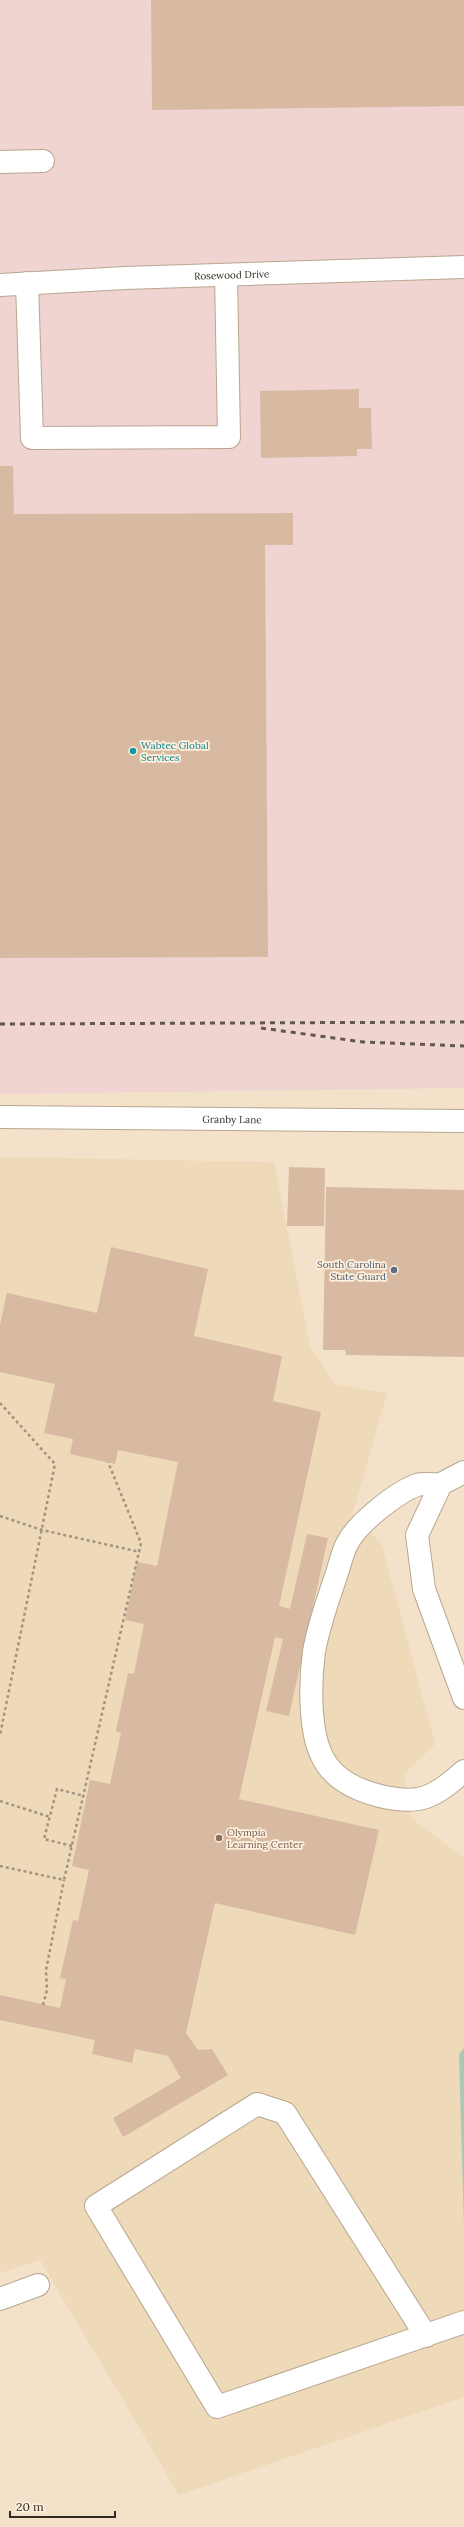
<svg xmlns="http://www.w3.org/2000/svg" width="464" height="2527" viewBox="0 0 464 2527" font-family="Lora,serif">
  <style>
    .built { fill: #eed9b9 }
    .industrial { fill: #efd4d2 }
    .green { fill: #aac7b8 }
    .building { fill: #d8baa2 }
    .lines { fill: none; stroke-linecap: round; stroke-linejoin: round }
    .minor-casing { stroke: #b7a78f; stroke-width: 24 }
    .path { stroke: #a09481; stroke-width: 2.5; stroke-dasharray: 3 3; stroke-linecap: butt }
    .minor { stroke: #fff; stroke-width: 22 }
    .rail { stroke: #61584a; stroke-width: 3; stroke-dasharray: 5 5; stroke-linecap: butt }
    .culture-dot { fill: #0f9aa8; stroke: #fef0dc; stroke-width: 1.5 }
    .service-dot { fill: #5c6f8a; stroke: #fef0dc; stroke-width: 1.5 }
    .education-dot { fill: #8d6e63; stroke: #fef0dc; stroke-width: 1.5 }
    .labels { text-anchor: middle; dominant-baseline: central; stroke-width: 3.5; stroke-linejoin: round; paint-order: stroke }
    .street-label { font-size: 10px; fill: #312b21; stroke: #fef0dc }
    .culture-label { font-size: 10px; fill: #0d838f; stroke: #fef0dc; text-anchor: start }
    .service-label { font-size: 10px; fill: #4e5e75; stroke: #fef0dc; text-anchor: end }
    .education-label { font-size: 10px; fill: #785e54; stroke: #fef0dc; text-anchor: start }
  </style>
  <rect width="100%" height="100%" fill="#f3e2c9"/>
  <path class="built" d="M0 1157 274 1162 310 1346 335 1384 387 1393 353 1513 382 1545 435 1744 404 1774 411 1818 464 1858V2397L179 2495 40 2260 0 2273Z"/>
  <path class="industrial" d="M0 0H464V1088L0 1094Z"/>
  <path class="green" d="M464 2048V2226L459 2054Z"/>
  <path class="building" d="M151 0H464V106L152 110Z
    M359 389V408H371L372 449H357V456L261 458 260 391Z
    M0 466H13L14 514 293 513V545H265L268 957 0 958Z
    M289 1167 325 1168 324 1226H287Z
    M326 1187 464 1190V1357L346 1355 345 1350H323Z
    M111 1247 208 1269 194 1336 282 1356 273 1401 321 1412 279 1606 290 1609 307 1534 328 1538 289 1716 266 1711 283 1639 275 1637 239 1799 379 1830 355 1935 215 1903 186 2033 198 2050 212 2049 228 2075 123 2137 113 2118 181 2078 168 2056 135 2049 132 2063 92 2054 95 2040 0 2020V1995L60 2008 66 1979 60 1978 73 1920 78 1921 89 1870 72 1866 90 1780 110 1784 121 1733 116 1731 128 1673 134 1674 144 1624 125 1620 137 1562 157 1566 178 1462 118 1450 115 1464 70 1454 73 1439 44 1433 55 1384 0 1372V1325L7 1293 97 1313Z"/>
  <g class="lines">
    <defs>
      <g id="minor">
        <path d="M0 162 43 161"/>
        <path d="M27 283 32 438 229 437 226 275"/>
        <path id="s1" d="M0 285 125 278 464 267"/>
        <path id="s2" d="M0 1117 464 1121"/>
        <path d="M464 1472 441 1484 417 1535 424 1589 464 1698"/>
        <path d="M441 1484C434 1485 424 1483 417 1485 397 1492 358 1523 348 1542 342 1552 340 1565 336 1576 328 1600 318 1627 314 1652 310 1680 309 1728 321 1754 331 1778 356 1790 380 1796 421 1806 434 1797 464 1771"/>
        <path d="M0 2299 38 2285"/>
        <path d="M426 2336 285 2113 257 2104 96 2206 217 2407 464 2322"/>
      </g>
    </defs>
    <use href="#minor" class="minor-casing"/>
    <path class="path" d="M0 1403 55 1464 0 1735
      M0 1516 42 1530 140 1552
      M0 1801 50 1817
      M72 1846 44 1839 57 1789 84 1796
      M0 1866 64 1880 141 1543 108 1462
      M43 2005 47 1990 46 1970 64 1880"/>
    <use href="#minor" class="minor"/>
    <path class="rail" d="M0 1024 464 1022
      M261 1028 363 1042 464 1046"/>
  </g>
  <circle class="culture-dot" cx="133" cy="751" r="4"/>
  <circle class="service-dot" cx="394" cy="1270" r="4"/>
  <circle class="education-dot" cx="219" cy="1838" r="4"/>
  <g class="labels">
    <g class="street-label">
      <text stroke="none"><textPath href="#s1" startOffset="232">Rosewood Drive</textPath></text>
      <text stroke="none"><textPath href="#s2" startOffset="232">Granby Lane</textPath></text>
    </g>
    <g class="culture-label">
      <text x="141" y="745">Wabtec Global<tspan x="141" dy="12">Services</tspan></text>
    </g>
    <g class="service-label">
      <text x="386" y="1264">South Carolina<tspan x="386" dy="12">State Guard</tspan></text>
    </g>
    <g class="education-label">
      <text x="227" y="1832">Olympia<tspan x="227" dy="12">Learning Center</tspan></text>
    </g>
  </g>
  <path d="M10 2511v6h105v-6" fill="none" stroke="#312b21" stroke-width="2"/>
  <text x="16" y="2511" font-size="12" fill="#312b21" stroke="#fef0dc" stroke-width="3" paint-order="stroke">20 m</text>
</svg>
